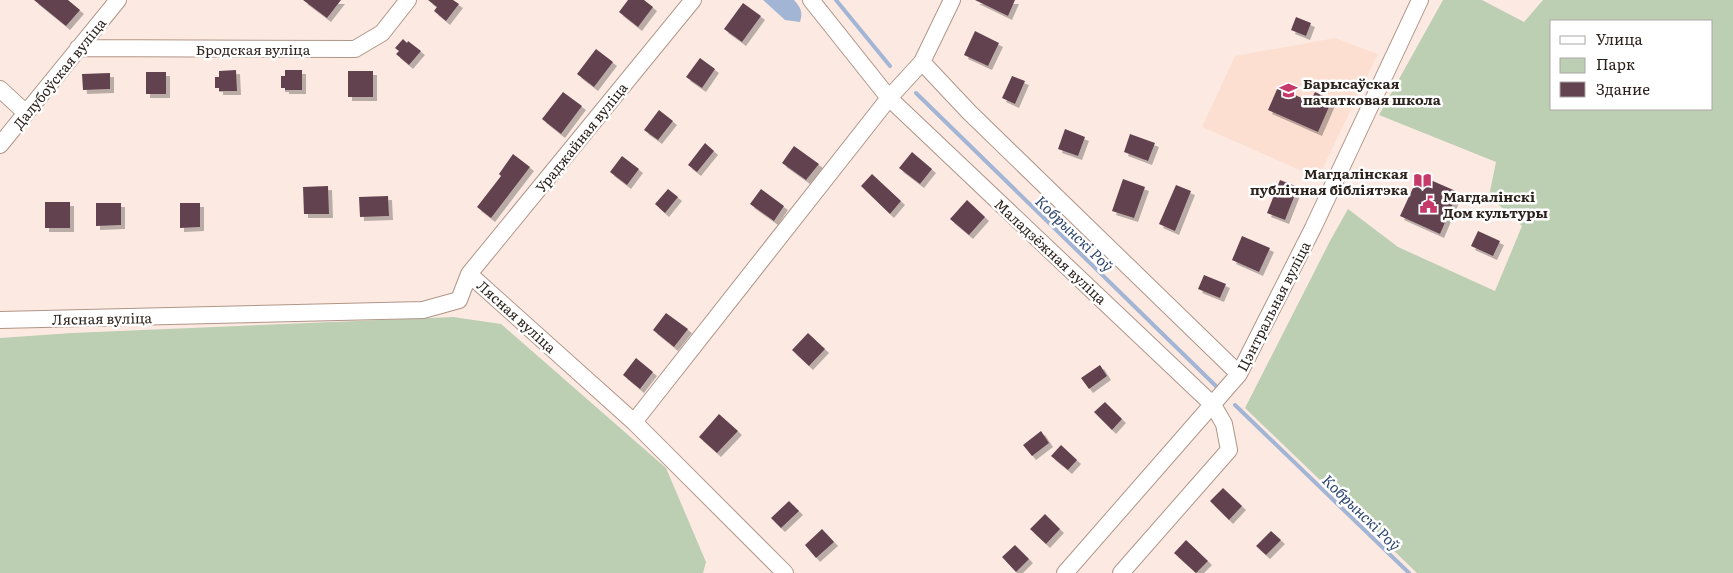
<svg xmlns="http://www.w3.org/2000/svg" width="1733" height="573" viewBox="0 0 1733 573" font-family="Literata,serif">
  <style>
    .built { fill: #fcdfd1 }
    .green { fill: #bccfb3; fill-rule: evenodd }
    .water { fill: #a3b5d4 }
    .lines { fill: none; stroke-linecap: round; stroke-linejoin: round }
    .stream { stroke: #a3b5d4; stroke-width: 4 }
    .building { fill: #634350; filter: url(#shadow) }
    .minor-casing { stroke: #b09588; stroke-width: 18 }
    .minor { stroke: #fff; stroke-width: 16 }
    .labels { text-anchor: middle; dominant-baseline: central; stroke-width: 5; stroke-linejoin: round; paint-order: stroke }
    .street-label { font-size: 14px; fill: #2d231e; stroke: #fff }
    .poi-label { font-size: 14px; font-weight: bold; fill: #2d231e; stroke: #fff; text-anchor: start }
    .water-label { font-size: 15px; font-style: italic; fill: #2e4671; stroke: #fff }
  </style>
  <defs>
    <filter id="shadow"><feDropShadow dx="4" dy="4" stdDeviation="0" flood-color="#0004"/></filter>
  </defs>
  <rect width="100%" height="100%" fill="#fceae2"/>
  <path class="built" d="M1335 38 1378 54 1318 178 1202 127 1235 56Z"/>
  <path class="green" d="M1443 0H1482L1524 22 1543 0H1733V573H1417L1245 408 1330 241 1348 209 1398 247 1495 291 1522 226 1489 196 1496 162 1379 115ZM1712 21V109H1552V21Z
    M453 317 501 324 666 468 706 562 703 573H0V338L72 333Z"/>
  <path class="water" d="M763 0H794C801 8 803 12 800 22L785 20Z"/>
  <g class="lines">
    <path class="stream" d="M836 0 890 66
      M916 93 1218 388
      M1235 405 1409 573"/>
  </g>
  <path class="building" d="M34 0H68L80 10 66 26Z
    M303 0H341L327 18Z
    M428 0H453L459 4 446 21 434 11 437 7Z
    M628 0H644L653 7 638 27 619 12Z
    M975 0H1015L1008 16Z
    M743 3 761 16 742 42 724 29Z
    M1296 17 1311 23 1306 36 1291 30Z
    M975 31 999 43 988 66 964 55Z
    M403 39 407 43 408 41 421 51 409 65 396 54 399 51 395 48Z
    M596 49 613 62 594 87 577 74Z
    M700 58 715 69 702 88 686 77Z
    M236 70 237 91H219V88H215V77H219V71Z
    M285 70H302V90H285V88H281V76H285Z
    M348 71H373V97H348Z
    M146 72H166V94H146Z
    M110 73V89L83 90 82 74Z
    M1012 76 1025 81 1015 104 1002 98Z
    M1278 87 1310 102 1315 92 1332 100 1318 132 1268 110Z
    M563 92 582 106 561 134 542 119Z
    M659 110 673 121 658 140 644 130Z
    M1065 129 1085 137 1078 156 1058 149Z
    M1130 134 1155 143 1148 161 1124 152Z
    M705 143 714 151 697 172 688 165Z
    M794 146 819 164 806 180 782 163Z
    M912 152 932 169 920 184 899 168Z
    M513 154 530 167 491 218 477 207 501 176 499 174Z
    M622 156 639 169 627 185 610 172Z
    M872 174 901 201 890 214 861 186Z
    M1419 175 1458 192 1440 234 1400 216Z
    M1123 179 1145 187 1134 218 1112 211Z
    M1280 180 1298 187 1285 220 1267 213Z
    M1176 185 1191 191 1175 231 1159 224Z
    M328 186 329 214H304L303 187Z
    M668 189 678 197 665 213 655 204Z
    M761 189 784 206 774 221 750 204Z
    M388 196 389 216 360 217 359 197Z
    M967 200 985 217 969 235 950 219Z
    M45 202H70V228H45Z
    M96 203H121V225L96 226Z
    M180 203H200V227L180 228Z
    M1478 231 1500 241 1493 256 1471 246Z
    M1242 236 1270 248 1259 272 1232 260Z
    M1204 275 1226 284 1220 298 1198 289Z
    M666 313 688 329 674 347 653 330Z
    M808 333 825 349 809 366 792 350Z
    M636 358 653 372 640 389 623 375Z
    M1100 365 1107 376 1089 389 1081 378Z
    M1105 402 1122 419 1112 430 1094 412Z
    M719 414 738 431 717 453 699 437Z
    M1041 431 1049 443 1032 456 1023 445Z
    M1061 445 1077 460 1068 470 1051 456Z
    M1223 488 1242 506 1229 520 1210 501Z
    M789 501 799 511 781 528 771 518Z
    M1045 514 1060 529 1046 544 1030 529Z
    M822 529 834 542 816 558 805 545Z
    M1271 531 1281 540 1266 555 1256 546Z
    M1186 540 1208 561 1196 573 1174 553Z
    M1015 545 1029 559 1016 572 1002 557Z"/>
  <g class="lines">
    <defs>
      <path id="minor" d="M811 0 889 98 1213 405 1224 424 1229 450 1121 573
        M78 48 355 49 382 33 408 0
        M922 62 969 112 1239 374
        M0 89 26 113
        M0 145 118 0
        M469 274 693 0
        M0 320 423 310 459 300 469 274 634 422 785 573
        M634 422 889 98 922 62 952 0
        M1065 573 1239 374 1313 228 1420 0"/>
    </defs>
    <use href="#minor" class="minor-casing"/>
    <use href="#minor" class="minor"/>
  </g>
  <defs>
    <symbol id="school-bare" viewBox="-9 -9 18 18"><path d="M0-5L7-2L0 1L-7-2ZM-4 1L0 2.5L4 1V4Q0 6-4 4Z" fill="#c63a6a" stroke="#fff" stroke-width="2.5" paint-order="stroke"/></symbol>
    <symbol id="library-bare" viewBox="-9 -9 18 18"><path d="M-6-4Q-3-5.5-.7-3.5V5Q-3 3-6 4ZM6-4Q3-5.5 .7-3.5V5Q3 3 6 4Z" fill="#c63a6a" stroke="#fff" stroke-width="2.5" paint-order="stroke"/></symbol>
    <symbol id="civic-bare" viewBox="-9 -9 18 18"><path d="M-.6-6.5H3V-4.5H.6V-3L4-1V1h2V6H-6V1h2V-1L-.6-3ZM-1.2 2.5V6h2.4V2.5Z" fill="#c63a6a" stroke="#fff" stroke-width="2.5" paint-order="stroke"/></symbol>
  </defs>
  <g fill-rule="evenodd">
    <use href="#school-bare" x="1276" y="78" width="25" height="25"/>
    <use href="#library-bare" x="1410" y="168" width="25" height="25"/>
    <use href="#civic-bare" x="1416" y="192" width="25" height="25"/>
  </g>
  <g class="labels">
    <g class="street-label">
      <text x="253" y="49">Бродская вуліца</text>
      <text transform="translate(59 73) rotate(-51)">Далубоўская вуліца</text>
      <text transform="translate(581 137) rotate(-51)">Ураджайная вуліца</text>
      <text transform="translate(1051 251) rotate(43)">Маладзёжная вуліца</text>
      <text transform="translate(1273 306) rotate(-63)">Цэнтральная вуліца</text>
      <text transform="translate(517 316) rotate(42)">Лясная вуліца</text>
      <text transform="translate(102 318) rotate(-1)">Лясная вуліца</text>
    </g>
    <g class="poi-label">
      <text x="1303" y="83">Барысаўская<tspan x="1303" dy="16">пачатковая школа</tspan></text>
      <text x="1408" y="173" text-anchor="end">Магдалінская<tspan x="1408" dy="16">публічная бібліятэка</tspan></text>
      <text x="1443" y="196">Магдалінскі<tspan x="1443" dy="16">Дом культуры</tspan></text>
    </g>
    <g class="water-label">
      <text transform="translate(1075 233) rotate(44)">Кобрынскі Роў</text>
      <text transform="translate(1362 512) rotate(44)">Кобрынскі Роў</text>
    </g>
  </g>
  <rect x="1550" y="20" width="162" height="90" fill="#ffffff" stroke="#aba7a5"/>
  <rect x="1560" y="36" width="25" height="8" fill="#ffffff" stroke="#aba7a5"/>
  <text x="1596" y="45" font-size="15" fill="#2d231e">Улица</text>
  <rect x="1560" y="58" width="25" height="15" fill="#bccfb3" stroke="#aba7a5"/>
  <text x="1596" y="70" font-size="15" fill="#2d231e">Парк</text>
  <rect x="1560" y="82" width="25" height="15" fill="#634350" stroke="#aba7a5"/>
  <text x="1596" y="95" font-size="15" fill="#2d231e">Здание</text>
</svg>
